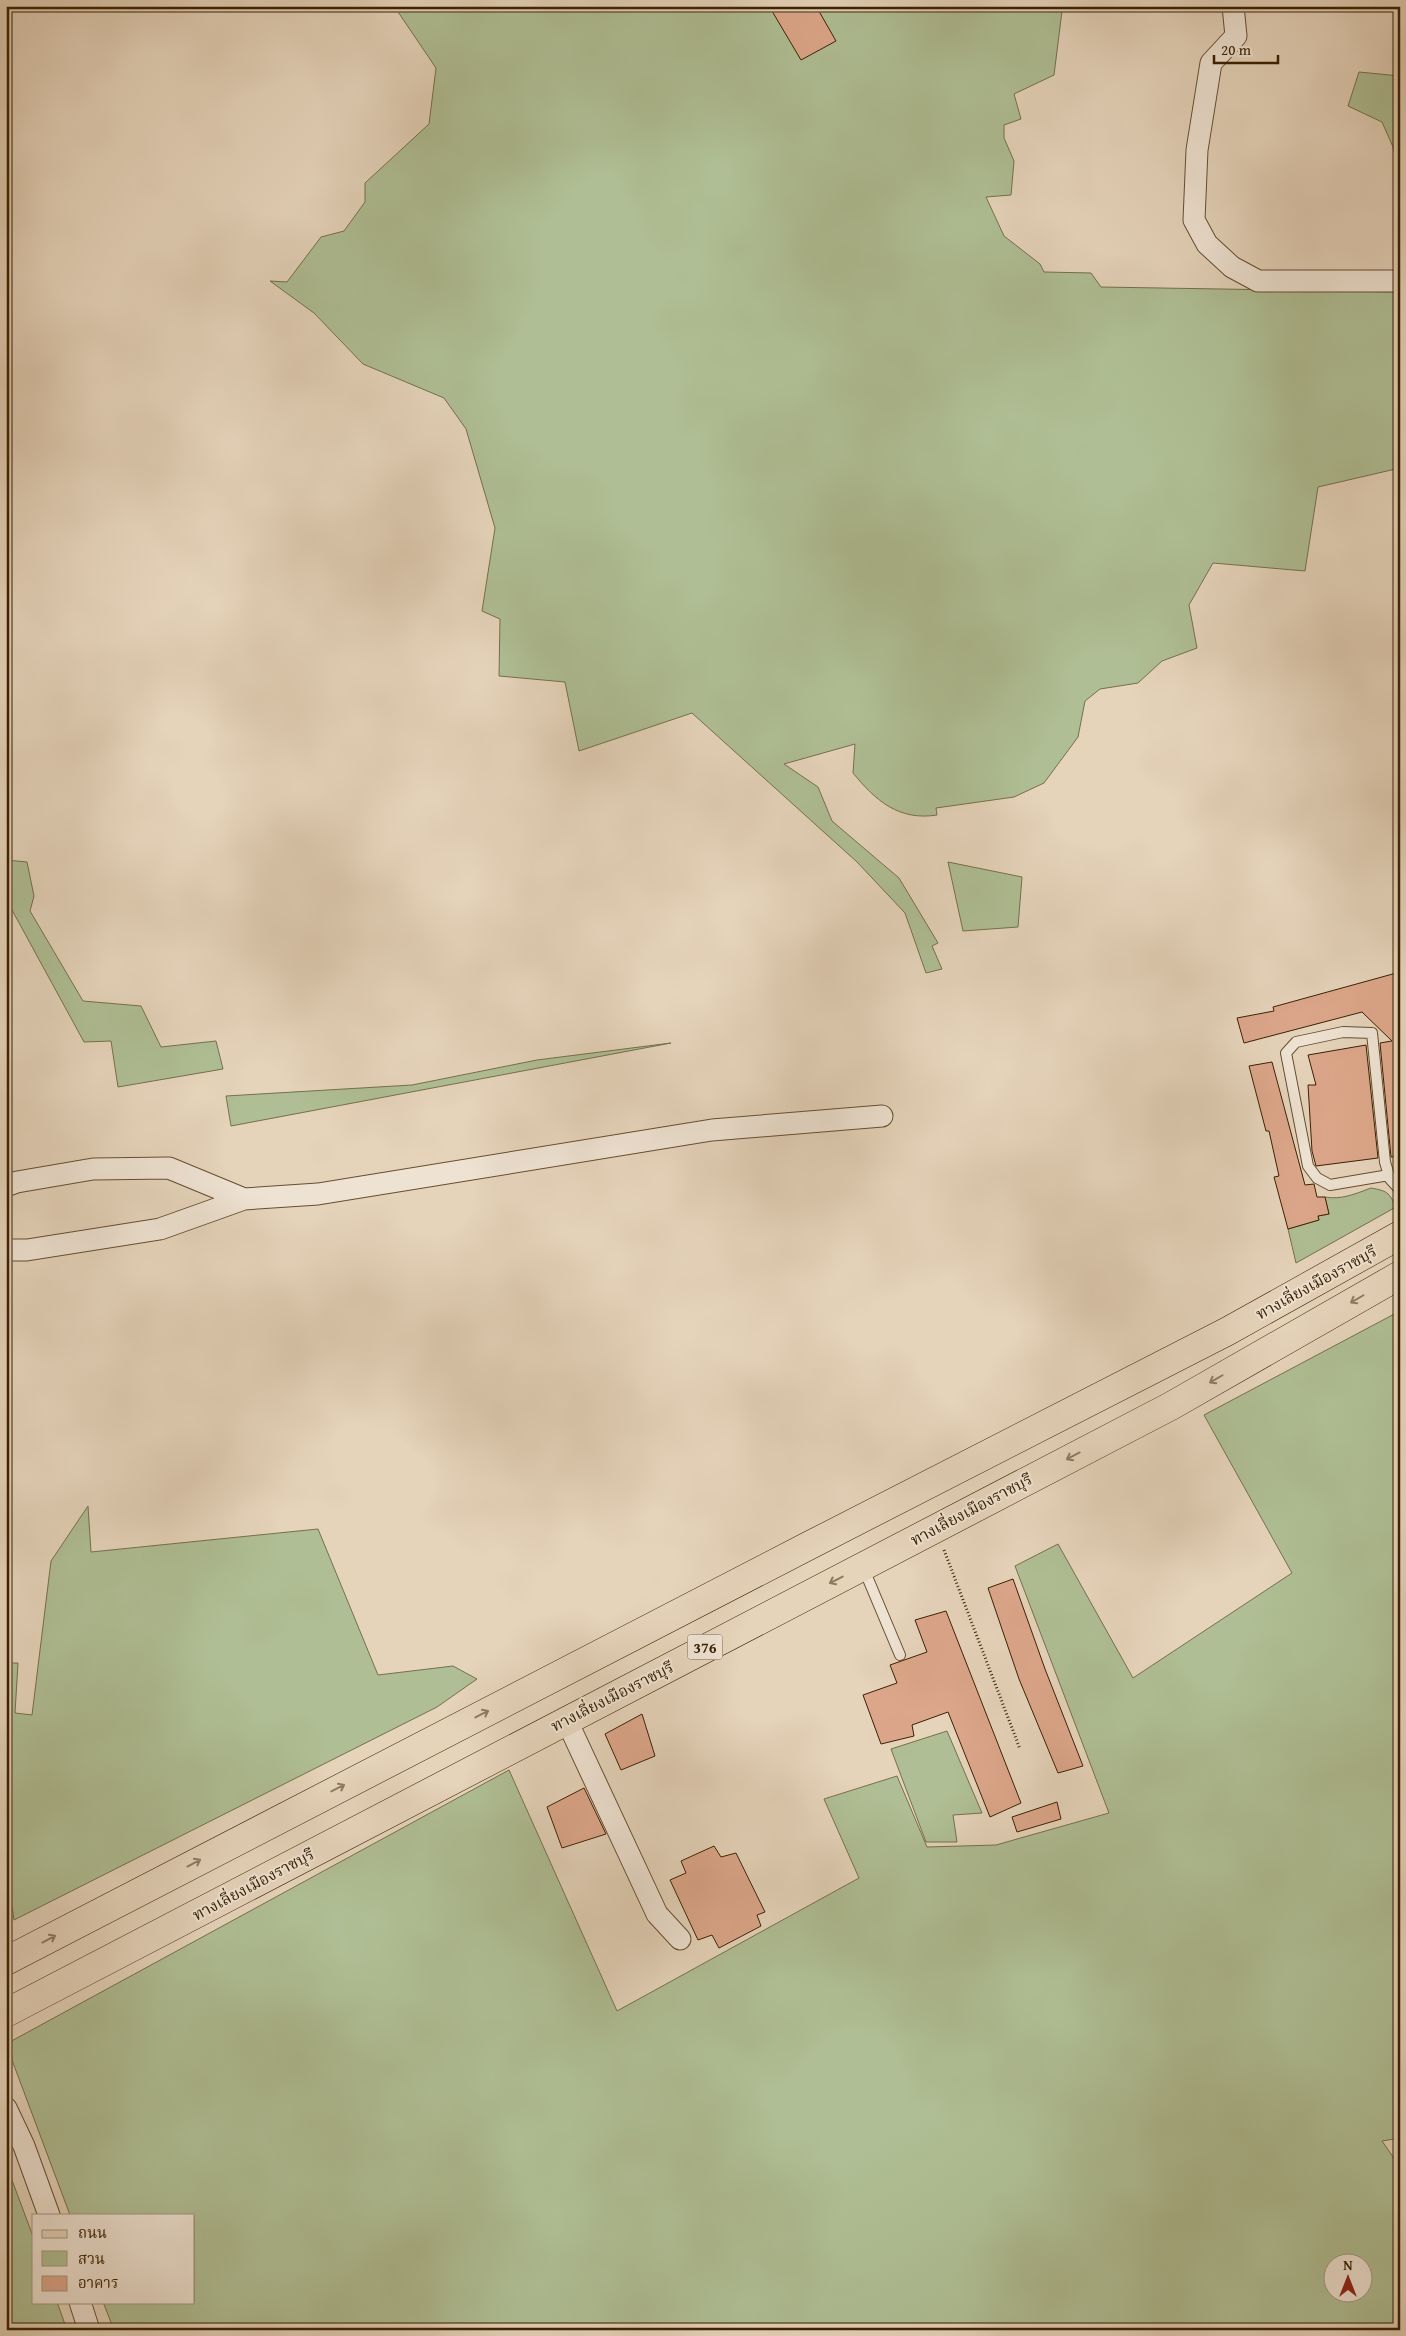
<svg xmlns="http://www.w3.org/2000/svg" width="1406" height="2336" viewBox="0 0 1406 2336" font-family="'Gentium Book Plus','Noto Serif Thai',serif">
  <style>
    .green { fill: #afbe94; stroke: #75704b; fill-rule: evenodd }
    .building { fill: #dca68a; stroke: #3b2102 }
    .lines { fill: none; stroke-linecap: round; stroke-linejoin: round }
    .service-casing { stroke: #664e30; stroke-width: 12 }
    .minor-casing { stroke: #664e30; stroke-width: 23 }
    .primary-casing { stroke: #3b2102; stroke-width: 29 }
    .path { stroke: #3b2102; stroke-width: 3; stroke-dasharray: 1 2.5; stroke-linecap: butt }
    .service { stroke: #eee2d2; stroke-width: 10 }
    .minor { stroke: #eee2d2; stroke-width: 21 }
    .primary { stroke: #e5d3ba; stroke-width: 28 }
    .oneway { stroke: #907a5e }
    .labels { text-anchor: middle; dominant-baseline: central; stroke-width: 4; stroke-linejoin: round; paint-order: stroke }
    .shield { fill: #eee2d2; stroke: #715b40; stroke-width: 1 }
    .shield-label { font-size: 15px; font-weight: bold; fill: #3b2102 }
    .street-label { font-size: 16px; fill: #3b2102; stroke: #eee2d2 }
  </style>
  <rect width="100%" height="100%" fill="#e5d3ba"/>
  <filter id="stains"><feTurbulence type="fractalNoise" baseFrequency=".004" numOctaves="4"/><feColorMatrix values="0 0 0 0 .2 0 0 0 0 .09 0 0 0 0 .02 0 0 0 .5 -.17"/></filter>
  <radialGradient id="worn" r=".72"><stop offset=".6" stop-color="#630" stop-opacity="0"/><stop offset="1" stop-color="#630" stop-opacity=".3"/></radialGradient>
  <path class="green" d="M394 6H1058L1062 11 1054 75 1014 94 1021 119 1004 125V138L1014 161 1011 195 986 197 1004 236 1040 264 1044 272 1091 273 1101 287 1400 292V468L1318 487 1305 571 1213 563 1189 605 1197 648 1162 661 1138 683 1100 689 1085 701 1078 737 1044 783 1014 797 936 808 937 815C899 821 876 801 853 773L855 744 784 764 818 787 832 821 899 878 938 943 932 946 942 969 926 973 905 913 857 862 692 713 579 751 565 682 499 676 500 619 482 611 495 528 466 429 444 398 363 364 314 313 270 281 287 282 321 237 344 231 365 202V183L429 124 436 68Z
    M1359 72 1400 76V181L1393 147 1382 122 1348 106Z
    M6 860 27 862 34 896 30 911 83 1001 141 1006 161 1047 216 1041 223 1069 118 1087 111 1041 84 1042 6 899Z
    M948 862 1022 877 1018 927 963 931Z
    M671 1043 231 1126 226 1096 412 1085 537 1060Z
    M1371 1188C1387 1191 1389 1192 1396 1207L1296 1263 1288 1229 1319 1220 1318 1216 1329 1214 1325 1197C1341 1200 1355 1194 1371 1188Z
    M1400 1311V2138L1382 2141 1400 2167V2330H114L103 2302H194V2215H70L6 2044 509 1770 617 2011 859 1878 824 1799 897 1776 927 1847 996 1845 1109 1813 1015 1566 1058 1544 1133 1678 1292 1573 1204 1415ZM1334 2264H1364V2294H1334Z
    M88 1506 91 1552 318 1529 378 1675 453 1666 477 1679 437 1707 14 1920 11 1899 6 1891V1663H18L15 1713 32 1715 51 1561Z
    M947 1731 982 1813 953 1815 957 1842H926L891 1749Z
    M6 2164 34 2239V2302H57L67 2330H6Z"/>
  <path class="building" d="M769 6H816L836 41 801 60Z
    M1400 972V1156L1391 1157 1380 1043 1392 1041 1362 1012 1244 1043 1237 1018 1274 1011 1273 1007Z
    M1366 1045 1378 1158 1316 1166 1312 1151 1308 1085H1316L1308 1055Z
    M1272 1062 1305 1185 1314 1184 1317 1197H1325L1329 1214 1318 1216 1319 1220 1288 1229 1274 1177 1279 1176 1269 1131H1266L1249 1066Z
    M1013 1579 1045 1669 1083 1766 1058 1773 1019 1679 988 1588Z
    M946 1611 1021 1803 990 1817 948 1712 912 1725 914 1736 881 1744 863 1695 897 1683 890 1665 927 1652 915 1620Z
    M642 1714 655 1756 621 1770 605 1734Z
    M584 1788 606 1834 562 1848 547 1807Z
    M1057 1802 1061 1819 1017 1832 1012 1817Z
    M714 1846 721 1857 736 1853 765 1912 757 1915 761 1926 719 1948 712 1935 698 1940 670 1880 686 1873 681 1861Z"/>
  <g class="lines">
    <defs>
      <path id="service" d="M1389 1175 1330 1185 1317 1178 1308 1166 1286 1053 1296 1042 1343 1032 1372 1033 1385 1162 1390 1179 1400 1190
        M863 1567 900 1655"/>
      <path id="minor" d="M1233 6 1236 36 1211 63 1197 150 1194 220 1207 244 1232 267 1258 281H1400
        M6 1186 17 1182 93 1169 169 1168 244 1199
        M6 1250H27L160 1229 244 1199 318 1194 712 1130 882 1116
        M566 1719 657 1914 680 1939
        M6 2108 24 2146 49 2215
        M80 2302 89 2330"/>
      <path id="primary" d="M6 1961 812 1544 1228 1331 1400 1235
        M6 2013 1171 1406 1400 1275"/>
    </defs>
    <use href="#service" class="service-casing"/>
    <use href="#minor" class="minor-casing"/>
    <use href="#primary" class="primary-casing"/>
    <path class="path" d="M944 1550 1020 1749"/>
    <use href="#service" class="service"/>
    <use href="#minor" class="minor"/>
    <use href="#primary" class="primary"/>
  </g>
  <defs><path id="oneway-shaft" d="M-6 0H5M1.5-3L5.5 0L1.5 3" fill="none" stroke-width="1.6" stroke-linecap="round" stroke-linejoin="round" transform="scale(1.25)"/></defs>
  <g class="oneway">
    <use href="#oneway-shaft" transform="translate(1357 1299) rotate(150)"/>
    <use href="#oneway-shaft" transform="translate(1216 1379) rotate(150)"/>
    <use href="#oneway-shaft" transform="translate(1073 1456) rotate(152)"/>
    <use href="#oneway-shaft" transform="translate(836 1580) rotate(153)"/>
    <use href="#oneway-shaft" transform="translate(482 1714) rotate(-27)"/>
    <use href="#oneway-shaft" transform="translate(338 1788) rotate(-27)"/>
    <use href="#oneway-shaft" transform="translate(194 1863) rotate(-28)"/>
    <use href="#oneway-shaft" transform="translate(49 1939) rotate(-28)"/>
  </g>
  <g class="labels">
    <rect class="shield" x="687.5" y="1634.5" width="35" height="25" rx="4"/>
    <g class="shield-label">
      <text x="705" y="1647">376</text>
    </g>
    <g class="street-label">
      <text transform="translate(1316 1282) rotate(-29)">ทางเลี่ยงเมืองราชบุรี</text>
      <text transform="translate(971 1509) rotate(-28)">ทางเลี่ยงเมืองราชบุรี</text>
      <text transform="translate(612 1696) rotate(-27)">ทางเลี่ยงเมืองราชบุรี</text>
      <text transform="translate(253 1884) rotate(-28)">ทางเลี่ยงเมืองราชบุรี</text>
    </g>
  </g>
  <rect width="1406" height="2336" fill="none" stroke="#e5d3ba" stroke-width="25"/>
  <rect x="8" y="8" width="1391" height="2321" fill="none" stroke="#3b2102" stroke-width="2.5"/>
  <rect x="12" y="12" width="1381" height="2311" fill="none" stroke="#3b2102"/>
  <rect x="32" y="2214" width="162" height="90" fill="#eee2d2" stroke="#a6957f"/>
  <rect x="42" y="2230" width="25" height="8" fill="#e5d3ba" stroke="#a6957f"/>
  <text x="78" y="2238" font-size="15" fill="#3b2102">ถนน</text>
  <rect x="42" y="2251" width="25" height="15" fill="#afbe94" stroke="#a6957f"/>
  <text x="78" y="2264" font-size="15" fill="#3b2102">สวน</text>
  <rect x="42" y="2276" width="25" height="15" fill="#dca68a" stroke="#a6957f"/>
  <text x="78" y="2288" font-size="15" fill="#3b2102">อาคาร</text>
  <g transform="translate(1348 2278)"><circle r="24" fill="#eee2d2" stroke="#a6957f"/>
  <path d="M0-4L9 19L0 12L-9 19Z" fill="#8f2418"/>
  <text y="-8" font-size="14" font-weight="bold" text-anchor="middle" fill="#3b2102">N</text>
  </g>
  <path d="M1214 55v8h64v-8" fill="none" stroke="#3b2102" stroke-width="2.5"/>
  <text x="1221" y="55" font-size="15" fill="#3b2102" stroke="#eee2d2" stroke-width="4" paint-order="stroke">20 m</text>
  <rect width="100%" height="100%" filter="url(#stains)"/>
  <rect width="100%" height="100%" fill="url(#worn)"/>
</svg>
